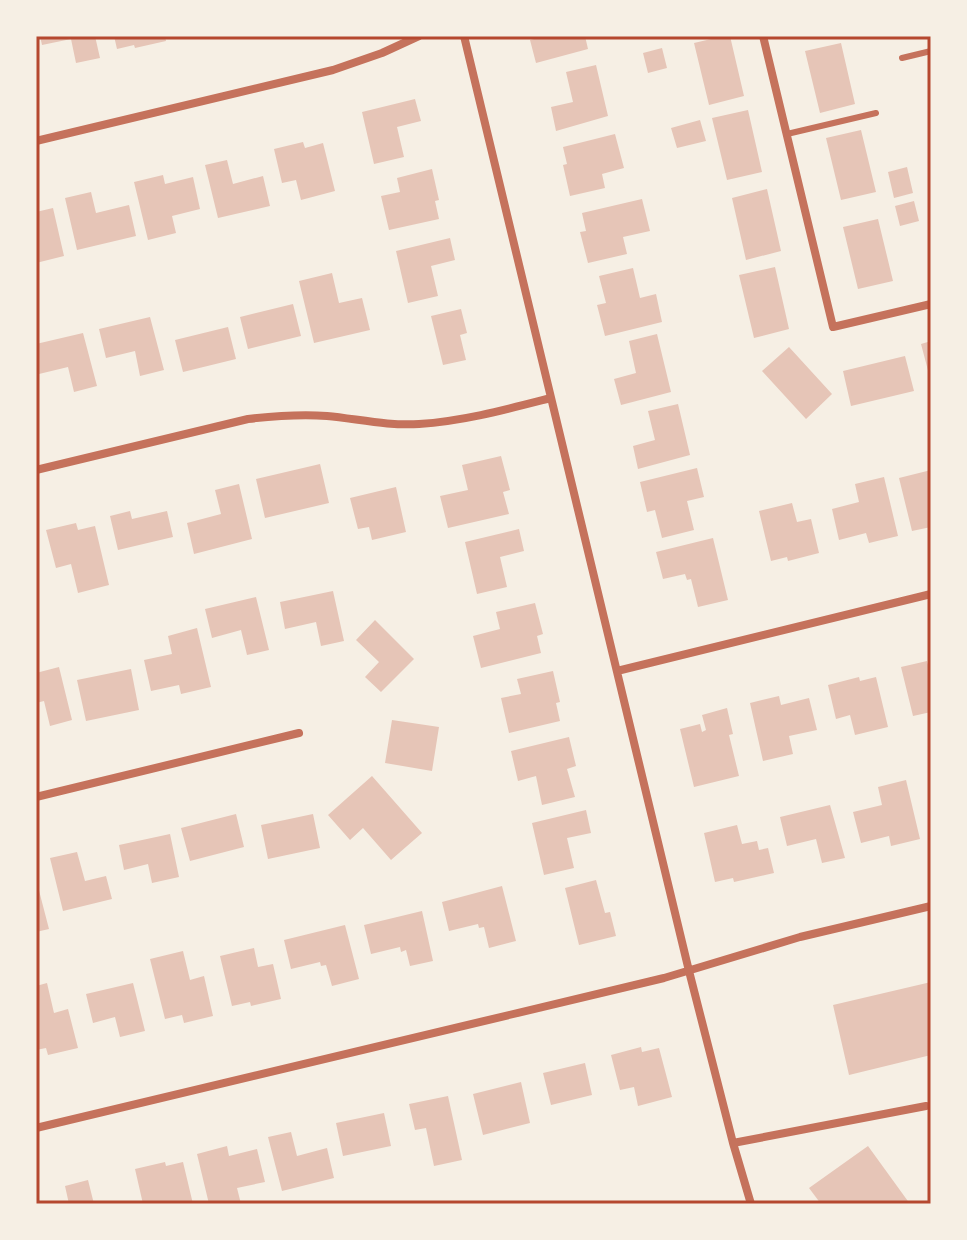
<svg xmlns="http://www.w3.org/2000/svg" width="967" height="1240" viewBox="0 0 967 1240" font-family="'Archivo Narrow',sans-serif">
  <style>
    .building { fill: #e6c5b7 }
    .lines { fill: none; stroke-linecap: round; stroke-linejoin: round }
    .service { stroke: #c5725c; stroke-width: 6 }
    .minor { stroke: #c5725c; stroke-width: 8 }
    .neatline { fill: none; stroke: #b5482f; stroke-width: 3 }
  </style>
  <rect width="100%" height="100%" fill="#f6efe4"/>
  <path class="building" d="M40 36H95L100 58 76 63 71 39 42 45Z
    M114 36H165L166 41 135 48 134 45 117 49Z
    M546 36H585L588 49 536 63 530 40Z
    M724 36H730L744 96 709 105 694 43Z
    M841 43 855 104 820 113 805 51Z
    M662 48 667 68 648 73 643 53Z
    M596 65 608 116 556 131 551 107 573 102 566 72Z
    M415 99 421 121 397 127 404 157 374 164 362 112Z
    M748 110 762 172 727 180 712 118Z
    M700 120 706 141 677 148 671 128Z
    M861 130 876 192 841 200 826 138Z
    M615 134 624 168 602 174 605 188 570 196 563 165 567 164 563 147Z
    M303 142 305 148 323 143 335 191 301 200 296 180 282 183 274 149Z
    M227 160 233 184 263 176 270 206 218 218 205 165Z
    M907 167 913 193 894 198 888 172Z
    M432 169 439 200 435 201 439 219 389 230 381 196 400 192 397 178Z
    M163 175 165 184 193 177 200 209 172 216 176 233 148 240 134 182Z
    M767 189 781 251 746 260 732 198Z
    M91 192 96 213 129 205 136 236 77 250 65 198Z
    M642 199 650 231 623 237 627 254 588 263 580 232 586 231 582 213Z
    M914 201 919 221 900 226 895 206Z
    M53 208 64 256 36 263V212Z
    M878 219 893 281 858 289 843 227Z
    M450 238 455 260 431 266 438 296 408 303 396 251Z
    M775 267 789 329 754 338 739 275Z
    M633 268 640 298 656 294 662 322 605 336 597 305 606 303 599 276Z
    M332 273 339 303 362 298 370 330 314 343 299 281Z
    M293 304 301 336 248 349 240 317Z
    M461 309 467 333 460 335 466 360 443 365 431 316Z
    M150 317 164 370 140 376 135 351 106 358 99 329Z
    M228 327 236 359 183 372 175 340Z
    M83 333 97 386 74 392 68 367 39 374 36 362V344Z
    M657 334 671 392 621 405 614 379 636 373 629 341Z
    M931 341V378H930L921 344Z
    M789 347 832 394 806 419 762 371Z
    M905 356 914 391 851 406 843 371Z
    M678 404 690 455 638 469 633 446 655 440 648 411Z
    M501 456 510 490 503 492 509 514 448 528 440 496 468 490 462 465Z
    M320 464 329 503 265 518 256 479Z
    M697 468 704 497 687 501 694 530 662 538 655 510 647 512 640 482Z
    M931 470V527L912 531 899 478Z
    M884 477 898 536 869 543 866 533 839 540 832 509 859 502 855 484Z
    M239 484 252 539 194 554 187 523 221 514 215 490Z
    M396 487 406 532 372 540 369 527 358 529 350 498Z
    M792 503 797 522 811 519 819 553 788 561 787 557 771 561 759 511Z
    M130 511 132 519 167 511 173 537 118 550 110 516Z
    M76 523 78 530 95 526 109 585 78 593 71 564 56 568 46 530Z
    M519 529 524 551 500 557 507 587 477 594 465 542Z
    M713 538 728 600 698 607 691 579 687 580 685 574 663 579 656 552Z
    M333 591 344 641 321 646 316 622 285 629 280 602Z
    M256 597 269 650 247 655 241 630 212 638 205 609Z
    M535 603 543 634 537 636 541 653 481 668 473 636 500 629 496 612Z
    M375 620 414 659 381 692 365 677 379 662 356 640Z
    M197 628 211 687 181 694 179 685 151 691 144 660 172 654 168 636Z
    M927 661 931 677V712L913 716 901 667Z
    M59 667 72 720 50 726 44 701 36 703V673Z
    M131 669 139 710 86 721 77 680Z
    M553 671 560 702 556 703 560 721 509 733 501 698 521 694 517 679Z
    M859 677 860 681 876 677 888 727 855 735 850 715 836 719 828 685Z
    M779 696 781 705 809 698 817 730 789 736 793 754 763 761 750 703Z
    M727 708 733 734 729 735 739 776 694 787 680 729 700 724 702 732 706 730 702 715Z
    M392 720 439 727 432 771 385 763Z
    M569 737 576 766 567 769 575 797 542 805 536 776 518 781 511 751Z
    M372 776 422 833 391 860 363 828 350 840 328 815Z
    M906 780 920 839 891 846 889 836 861 843 853 812 882 805 878 787Z
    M830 805 845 858 822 863 816 839 787 846 780 817Z
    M586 810 591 833 567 838 574 868 544 875 532 823Z
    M236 814 244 847 190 861 181 828Z
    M313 814 320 848 268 859 261 825Z
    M737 825 742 844 757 841 759 850 768 848 774 873 734 882 733 878 715 882 704 833Z
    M170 834 179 877 152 883 148 864 124 870 119 845Z
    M77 852 85 881 106 876 112 899 63 911 50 858Z
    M36 879 49 929 36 932Z
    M596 880 605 913 610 912 616 936 579 945 565 888Z
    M502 886 516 941 489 948 484 927 479 928 478 924 449 931 442 902Z
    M422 911 433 961 410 966 406 950 401 952 400 947 371 954 364 925Z
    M345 925 359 979 332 986 326 965 321 966 320 962 291 969 284 940Z
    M254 948 258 967 273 964 281 999 251 1006 250 1002 232 1006 220 956Z
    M183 951 190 980 204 976 213 1016 184 1023 182 1015 165 1019 150 959Z
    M931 982V1055L849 1075 833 1005Z
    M47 983 54 1013 68 1009 78 1048 48 1055 46 1048 36 1050V986Z
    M133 983 145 1031 120 1037 115 1017 93 1023 86 994Z
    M641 1047 642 1052 659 1048 672 1097 638 1106 634 1087 620 1090 611 1055Z
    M585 1063 592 1095 551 1105 543 1073Z
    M521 1082 530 1123 483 1135 473 1094Z
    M448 1096 462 1160 434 1166 426 1128 415 1130 409 1104Z
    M384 1113 391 1146 343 1156 336 1123Z
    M291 1132 297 1156 327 1148 334 1178 282 1191 268 1137Z
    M227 1146 229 1156 257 1149 265 1182 237 1188 241 1204H209L197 1154Z
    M868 1146 910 1204H821L809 1188Z
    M165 1162 166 1166 183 1162 193 1204H158L157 1201 143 1204 135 1169Z
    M88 1180 94 1204H69L65 1186Z"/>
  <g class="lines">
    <path class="service" d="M902 58 931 51
      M787 134 876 113"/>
    <path class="minor" d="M464 36 689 971 733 1143 751 1204
      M763 36 833 327 931 304
      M36 141 333 70 382 53 419 36
      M36 470 248 419C274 416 300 414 327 416 358 419 388 426 419 424 464 421 508 409 551 398
      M617 671 931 594
      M36 797 299 733
      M36 1128 664 978 800 937 931 906
      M733 1143 926 1106"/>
  </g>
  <rect width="967" height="1240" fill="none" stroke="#f6efe4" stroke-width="76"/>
  <rect x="38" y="38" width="891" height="1164" class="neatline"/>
</svg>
